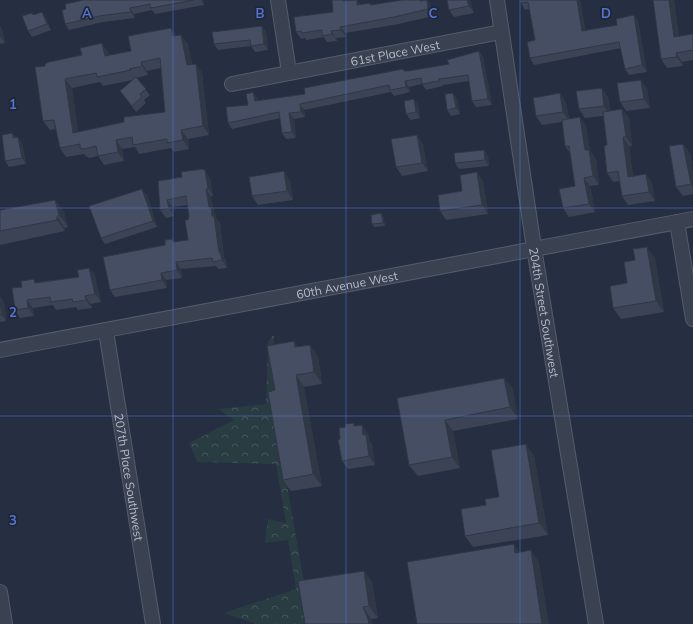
<svg xmlns="http://www.w3.org/2000/svg" width="693" height="624" viewBox="0 0 693 624" font-family="Mulish,sans-serif">
  <style>
    .forest { fill: url(#forest-crowns) }
    .lines { fill: none; stroke-linecap: round; stroke-linejoin: round }
    .minor-casing { stroke: #555c6b; stroke-width: 16 }
    .minor { stroke: #3a4151; stroke-width: 14 }
    .wall { fill: #3b4355; fill-rule: evenodd }
    .shaded-wall { fill: #303745 }
    .building { fill: #454e63; stroke: #303745; fill-rule: evenodd }
    .grid { fill: none; stroke: #5374d3; stroke-width: 1; stroke-opacity: 0.55 }
    .labels { text-anchor: middle; dominant-baseline: central; stroke-width: 3.5; stroke-linejoin: round; paint-order: stroke }
    .street-label { font-size: 12px; fill: #b7bccb; stroke: #1f2636 }
    .grid-label { font-size: 13px; text-anchor: middle; font-weight: bold; fill: #5374d3; stroke: #1f2636; stroke-width: 3.5; stroke-linejoin: round; paint-order: stroke }
  </style>
  <defs>
    <pattern id="forest-crowns" width="20" height="18" patternUnits="userSpaceOnUse"><rect width="20" height="18" fill="#283c42"/><path d="M2 6a3 3 0 1 1 6 0M12 15a3 3 0 1 1 6 0" fill="none" stroke="#45565c"/></pattern>
  </defs>
  <rect width="100%" height="100%" fill="#262e41"/>
  <path class="forest" d="M274 334V411L303 577 308 624H256L224 613 296 589 288 540 265 543 268 519 286 523 276 464 197 462 189 443 234 420 218 409 266 404 268 342Z"/>
  <g class="lines">
    <defs>
      <g id="minor">
        <path d="M278 0 289 72"/>
        <path id="s1" d="M497 0 534 248 596 624"/>
        <path id="s2" d="M232 84 501 32"/>
        <path d="M677 222 693 319"/>
        <path id="s3" d="M106 331 153 624"/>
        <path id="s4" d="M0 350 693 219"/>
        <path d="M0 592 5 624"/>
      </g>
    </defs>
    <use href="#minor" class="minor-casing"/>
    <use href="#minor" class="minor"/>
  </g>
  <path class="wall" d="M84 0H203L204 5 155 14 152 10 134 14 135 18 103 22 69 30 65 24 66 9Z
    M332 0H344V1L357 0 360 5 370 3 371 5 427 0 431 6 433 16 399 24 345 33 346 37 336 38 337 41 327 42 324 37 306 40 305 38 301 39 296 32 333 12Z
    M447 0H470L474 13 454 17 449 10Z
    M520 0H580L585 30 617 25 634 15 638 21 647 72 629 75 625 69 621 48 534 65 530 58 535 40 529 9 525 10 521 3Z
    M674 0 679 37 693 34V60L682 62 683 66 667 68 661 59Z
    M32 13 34 15 46 18 51 30 32 37 28 31Z
    M0 26 2 29 5 43 0 44Z
    M262 26 266 32 268 50 255 52 251 46 218 50 214 44Z
    M171 28 177 36 181 35 188 44 192 65 196 64 202 73 209 135 188 139 189 149 174 152 171 148 139 154 135 147 122 149 124 161 104 165 98 156 90 158 87 157 84 154 66 157 60 148 56 129 50 130 43 121 45 66 109 53V55L131 51ZM161 68 165 112 78 132 72 88 100 82 103 86 133 80 120 91 136 112 146 103 144 100 150 95 136 78 148 75 147 71Z
    M479 51 483 57 492 105 476 107 472 101 469 81 443 85V86L426 90 422 84 409 87 410 92 394 96 391 92 304 110 305 117 294 119 296 138 286 139 282 133 280 118 232 129 228 123 248 105 253 92 257 98 258 101 305 94 403 69 405 71H408L449 64Z
    M647 88 650 108 626 111 620 102Z
    M453 93 457 99 460 114 451 116 447 110Z
    M608 97 610 111 622 109 629 118 632 146H629L633 176 646 174 652 183 655 201 628 205 622 196 620 181 613 182 607 173V145L603 116 585 118 579 109Z
    M414 99 418 105 420 118 411 120 406 114Z
    M566 102 569 119 580 117 586 126 590 151 596 159 599 185 590 186 595 212 569 217 563 208 575 186 570 153 565 146 562 122 542 125 536 116Z
    M12 133 15 137H18L22 143 26 164 9 167 5 161Z
    M423 144 428 171 402 176 396 167Z
    M484 150 488 156 489 166 459 169 455 163Z
    M690 153 693 172V194L683 196 676 187Z
    M210 178 213 196H211L214 212 216 215V218L220 223 224 257 226 260 227 268 218 269 216 266 181 269 182 278 166 280 167 288 115 297 110 290 172 239 174 242 188 240V220L189 216 188 205 173 207 174 216 166 218 160 210 158 181Z
    M290 180 293 200 258 205 252 196Z
    M483 181 488 214 446 220 440 211 462 191Z
    M147 195 157 227 105 244 101 238Z
    M55 200 64 212 68 227 65 228V231L0 245V210Z
    M381 213 383 216 385 226 374 227 372 224Z
    M647 247 655 259 664 312 621 319 613 308 627 283 635 260Z
    M89 268 95 276 101 302 91 304 92 308 78 310 76 307 56 310 53 305 33 308 34 316 20 318 15 310 22 287 37 282 79 277Z
    M0 297 4 302 6 321 0 322Z
    M294 341 298 347 318 356 322 384 304 387 322 486 291 491 283 480 275 390Z
    M504 378 513 389 518 419 453 431 460 468 418 476 409 465 397 398Z
    M356 426 368 434 369 440 372 444 375 465 348 469 342 461 340 439Z
    M526 444 534 456 548 535 473 547 465 536 486 505 499 497Z
    M364 571 372 582 378 618 371 619 305 624Z"/>
  <path class="shaded-wall" d="M201 0H203L204 5Z
    M357 0 361 6 357 5Z
    M427 0 431 6 433 16 428 9Z
    M467 0H470L474 13 469 6Z
    M577 0H580L587 37 582 31Z
    M669 0H674L680 46 674 37Z
    M130 8 134 14 135 18 131 12Z
    M42 12 46 18 51 30 47 24Z
    M634 15 638 21 647 72 642 65Z
    M0 26 2 29 5 43 0 37Z
    M262 26 266 32 268 50 264 44Z
    M340 27 345 33 346 37 341 30Z
    M171 28 178 37 173 36Z
    M331 31 336 38 337 41 332 34Z
    M181 35 188 44 194 74 187 65Z
    M102 43 109 53 111 65 105 56Z
    M479 51 483 57 492 105 488 99Z
    M676 53 682 62 683 66 677 57Z
    M141 62 147 71 148 75 142 66Z
    M196 64 202 73 209 135 203 126Z
    M65 79 72 88 80 142 73 133Z
    M641 80 647 88 650 108 644 99Z
    M405 81 409 87 410 92 406 87Z
    M602 88 608 97 610 115 604 106Z
    M253 92 257 98 259 107 255 101Z
    M453 93 457 99 460 114 456 108Z
    M560 93 566 102 569 121 563 112Z
    M414 99 418 105 420 118 416 112Z
    M300 104 304 110 305 117 301 112Z
    M622 109 629 118 632 146 626 137Z
    M289 113 294 119 296 138 292 132Z
    M580 117 586 126 590 151 596 159 599 185 593 176 585 150Z
    M181 130 188 139 189 149 183 140Z
    M417 135 423 144 428 171 422 163Z
    M18 137 22 143 26 164 22 158Z
    M623 137 629 146 634 186 628 177Z
    M116 140 122 149 124 161 118 152Z
    M683 144 690 153 693 172V188L691 184Z
    M484 150 488 156 489 166 485 160Z
    M205 170 210 178 213 196 208 188Z
    M284 171 290 180 293 200 287 191Z
    M477 172 483 181 488 214 482 205Z
    M646 174 652 183 655 201 649 192Z
    M584 178 590 186 595 212 589 204Z
    M142 189 147 195 157 227 153 221Z
    M206 189 211 196 214 212 216 215V218L220 223 224 257 226 260 227 268 222 260 219 252 209 207Z
    M55 200 64 212 68 227 59 215Z
    M167 200 173 207 174 216 169 208Z
    M381 213 383 216 385 226 383 223Z
    M57 216 65 228V231L57 220Z
    M647 247 655 259 664 312 656 301Z
    M176 262 181 269 182 278 177 270Z
    M89 268 95 276 101 302 95 294Z
    M161 273 166 280 167 288 162 280Z
    M85 296 91 304 92 308 86 300Z
    M0 297 4 302 6 321 2 315Z
    M27 300 33 308 34 316 28 308Z
    M294 341 302 353 295 347Z
    M310 345 318 356 322 384 314 372Z
    M296 375 304 387 322 486 313 474Z
    M504 378 513 389 518 419 510 407Z
    M445 420 453 431 460 468 452 457Z
    M362 425 368 434 369 440 372 444 375 465 369 456 363 435Z
    M526 444 534 456 548 535 539 523Z
    M514 544 522 556 515 553Z
    M531 550 539 562 549 624H542Z
    M364 571 372 582 378 618 369 606Z
    M363 607 371 619 373 624H369Z"/>
  <path class="building" d="M84 0H194L151 8 150 4 130 8 131 12 99 16 65 24 62 10 66 9 65 4Z
    M332 0H343V1L357 0V5L370 3V5L402 0H420V1L427 0 428 9 394 17 340 27 341 30 331 31 332 34 322 36V30L302 33 301 31 296 32 294 17 333 12Z
    M447 0H467L469 6 449 10Z
    M520 0H577L582 31 617 25 616 19 634 15 642 65 625 69 619 42 530 58 527 42 535 40 528 2 521 3Z
    M653 0H669L674 37 693 34V50L676 53 677 57 661 59Z
    M42 12 47 24 28 31 22 16 32 13 33 15Z
    M262 26 264 44 251 46 250 40 214 44 212 32Z
    M171 28 173 36 181 35 187 65 196 64 203 126 181 130 183 140 167 143V139L133 145 132 137 116 140 118 152 98 156 96 146 84 149 80 148V144L60 148 54 120 43 121 35 67 45 66V64L49 62 82 55 80 48 102 43 105 56 131 51 128 36ZM160 58 165 112 124 117V122L73 133 65 79 96 73 97 77 131 70 129 69 142 66 141 62Z
    M479 51 488 99 472 101 468 75 439 79V81L422 84 421 78 405 81 406 87 390 90 389 85 300 104 301 112 289 113 292 132 282 133 279 112 228 123 226 107 248 105 246 94 253 92 255 101 305 94 304 88 403 69 404 71H408L449 64 447 60Z
    M136 77 146 89 140 94 142 97 132 106 120 91Z
    M641 80 644 99 620 102 617 83Z
    M602 88 604 106 579 109 576 91Z
    M453 93 456 108 447 110 445 94Z
    M560 93 563 112 536 116 533 98Z
    M414 99 416 112 406 114 404 101Z
    M622 109 626 137H623L628 177 646 174 649 192 622 196 618 171 607 173 604 146 607 145 603 112Z
    M580 117 585 150H589L593 176 584 178 589 204 563 208 559 189 575 186 569 146H565L562 120Z
    M12 133 13 138 18 137 22 158 5 161 2 135Z
    M417 135 422 163 396 167 391 139Z
    M683 144 691 184 676 187 669 146Z
    M484 150 485 160 455 163 454 153Z
    M202 169 205 170 208 188 206 189 209 207H211L212 216H214L219 252H220L222 260 213 262 212 258 176 262 177 270 161 273 162 280 110 290 103 257 165 245V240L172 239 173 242 188 240 185 220H188L189 216 186 196 167 200 169 208 160 210 158 181 182 177 181 172Z
    M284 171 287 191 252 196 249 177Z
    M477 172 482 205 440 211 438 195 462 191 460 175Z
    M142 189 153 221 101 238 89 206Z
    M55 200 59 215 57 216V220L0 231V210Z
    M381 213 383 223 372 224 371 215Z
    M647 247 656 301 613 308 610 286 627 283 624 262 635 260 633 249Z
    M89 268 95 294 85 296 86 300 73 302 72 299 51 302 50 297 27 300 28 308 15 310 12 288 22 287 21 281 34 279 35 283 79 277 77 270Z
    M0 301 2 315H0Z
    M294 341 295 347 310 345 314 372 296 375 313 474 283 480 268 392 275 390 267 346Z
    M504 378 510 407 445 420 452 457 409 465 397 398Z
    M354 423V426L362 425 363 435H366L369 456 342 461 338 440 340 439 339 428 346 427 345 424Z
    M526 444 539 523 465 536 461 509 486 505 485 499 499 497 491 450Z
    M514 544 515 553 531 550 542 624H417L407 562Z
    M364 571 369 606 363 607 368 619 369 624H305L298 581Z"/>
  <path class="grid" d="M173 0V624M346 0V624M520 0V624M0 208H693M0 416H693"/>
  <g class="labels">
    <g class="street-label">
      <text stroke="none"><textPath href="#s2" startOffset="166">61st Place West</textPath></text>
      <text stroke="none"><textPath href="#s4" startOffset="353">60th Avenue West</textPath></text>
      <text stroke="none"><textPath href="#s1" startOffset="316">204th Street Southwest</textPath></text>
      <text stroke="none"><textPath href="#s3" startOffset="148">207th Place Southwest</textPath></text>
    </g>
  </g>
  <g class="grid-label">
    <text x="87" y="18">A</text>
    <text x="260" y="18">B</text>
    <text x="433" y="18">C</text>
    <text x="606" y="18">D</text>
    <text x="13" y="109">1</text>
    <text x="13" y="317">2</text>
    <text x="13" y="525">3</text>
  </g>
</svg>
